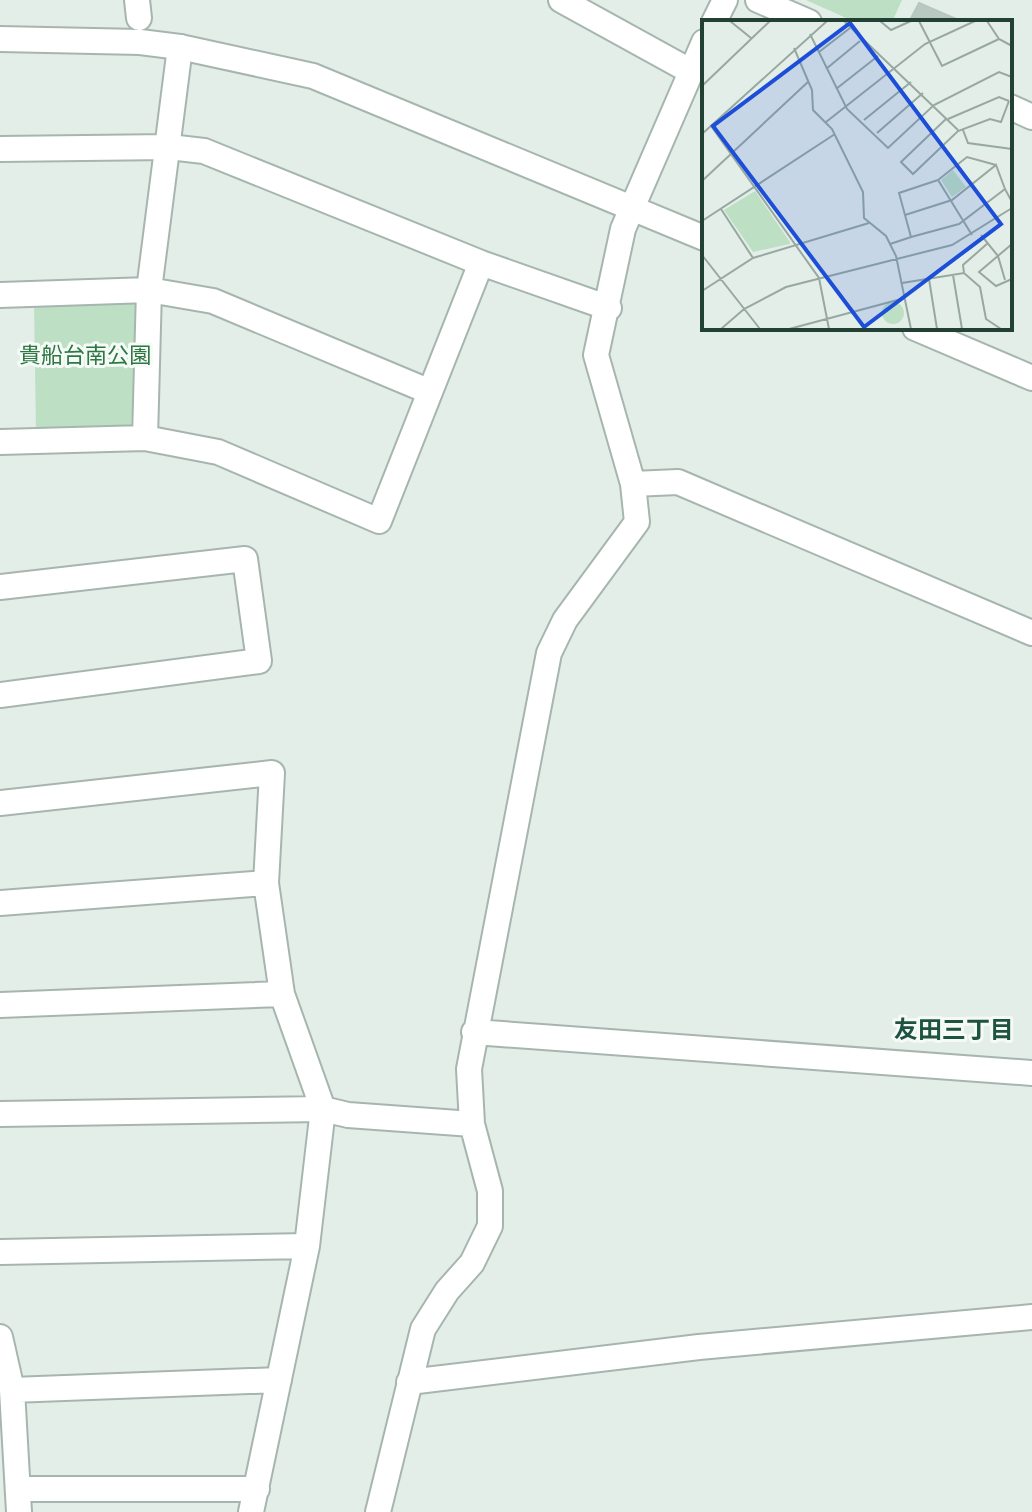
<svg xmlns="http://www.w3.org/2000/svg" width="1032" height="1512" viewBox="0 0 1032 1512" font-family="'DM Sans','Noto Sans JP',sans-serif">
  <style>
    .green { fill: #bddfc3 }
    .building { fill: #b9c9c1; stroke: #b6c7bf; stroke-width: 2 }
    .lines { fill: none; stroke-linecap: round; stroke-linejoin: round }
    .minor-casing { stroke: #a6b6af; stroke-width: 28 }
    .tertiary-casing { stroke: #a6b6af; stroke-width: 28 }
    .minor { stroke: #fff; stroke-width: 24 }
    .tertiary { stroke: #fff; stroke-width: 24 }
    .labels { text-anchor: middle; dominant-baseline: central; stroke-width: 6; stroke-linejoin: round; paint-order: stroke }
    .park-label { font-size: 22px; fill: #2d7743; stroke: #f5faf7 }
    .neighbourhood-label { font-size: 24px; font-weight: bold; fill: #1e5241; stroke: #f5faf7 }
    .inset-road { fill: none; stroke: #97a8a1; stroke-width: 2 }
    .view { fill: #1d4ed8; fill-opacity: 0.15; stroke: #1d4ed8; stroke-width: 4 }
    .inset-edge { fill: none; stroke: #234035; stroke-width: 4 }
  </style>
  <rect width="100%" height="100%" fill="#e4eee9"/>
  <path class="green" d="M806 0H902L892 22H855Z
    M34 303H139L131 429 36 433Z"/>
  <path class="building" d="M919 3 963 22H909Z"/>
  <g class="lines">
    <defs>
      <path id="minor" d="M137 0 139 18
        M561 0 690 71
        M758 0 809 22
        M180 47 149 290 145 438 218 452 379 521 481 263 609 308
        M1010 107 1032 117
        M0 149 169 147 204 151 481 263
        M0 295 149 290 213 301 428 391
        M0 442 145 438
        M633 484 678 482 1032 633
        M0 587 245 559 259 661 0 695
        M0 803 272 773 266 883 282 994 323 1109 307 1246 251 1512
        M0 903 266 883
        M0 1005 282 994
        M474 1032 1032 1073
        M0 1114 323 1109 348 1115 472 1124
        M0 1252 307 1246
        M0 1337 12 1390 19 1512
        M409 1382 699 1347 1032 1317
        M12 1390 279 1380
        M19 1489H257
        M378 1512 423 1329 447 1291 472 1263 490 1226V1191L472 1124 469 1069 549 653 565 620 637 522 633 484 596 355 623 229 632 208"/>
      <path id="tertiary" d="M714 22 725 0
        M0 39 140 42 180 47 313 76 704 238
        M632 208 704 42
        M915 328 1032 378"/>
    </defs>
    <use href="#minor" class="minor-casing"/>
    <use href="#tertiary" class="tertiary-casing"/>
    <use href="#minor" class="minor"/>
    <use href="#tertiary" class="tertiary"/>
  </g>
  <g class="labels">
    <g class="park-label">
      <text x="85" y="355">貴船台南公園</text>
    </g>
    <g class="neighbourhood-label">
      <text x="954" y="1029">友田三丁目</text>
    </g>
  </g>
  <g transform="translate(702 20)">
    <rect width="310" height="310" fill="#e4eee9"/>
    <path d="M251 150 264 167 250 177 239 160ZM53 171 88 222V224L51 232 22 190ZM180 293a11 11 0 1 1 22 0a11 11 0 1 1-22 0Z" fill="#bddfc3"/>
    <path class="inset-road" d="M28 1 49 18M142 1 256 110M178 1 189 10 209 1M217 1 240 46 297 19M285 1 297 19 310 26M108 14 145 89 186 128 232 85 297 52 310 57M92 28 110 70 111 90 130 109 161 172 162 198 184 216 194 236 209 309M117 32 148 8M124 49 158 21M0 66 68 1M134 69 176 36M245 98 199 142 211 154 256 111 288 99 299 102 307 81M246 99 297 77 307 81M162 100 209 62M124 102 223 24 273 1M9 106 117 258 127 309M261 110 266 123 310 129M175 113 221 73M0 114 125 1M236 160 265 137 294 145M0 161 107 61M19 189 51 238M203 195 250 180 294 145 303 169M0 201 133 114M279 215 296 236 303 260M209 217 257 204 303 169 310 182M188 224 209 217 197 173 236 160 270 215M310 224 277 252 294 266 310 259M0 235 58 309M262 253 261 245 286 223M251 255 260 309M227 259 235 309M200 263 262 253 278 267 284 299 299 309M0 271 51 238 167 203M19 309 42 289 84 267 250 225 310 188M87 309 203 278"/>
    <path class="view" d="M148 3 299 204 162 307 11 106Z"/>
    <rect width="310" height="310" class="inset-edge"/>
  </g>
</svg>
